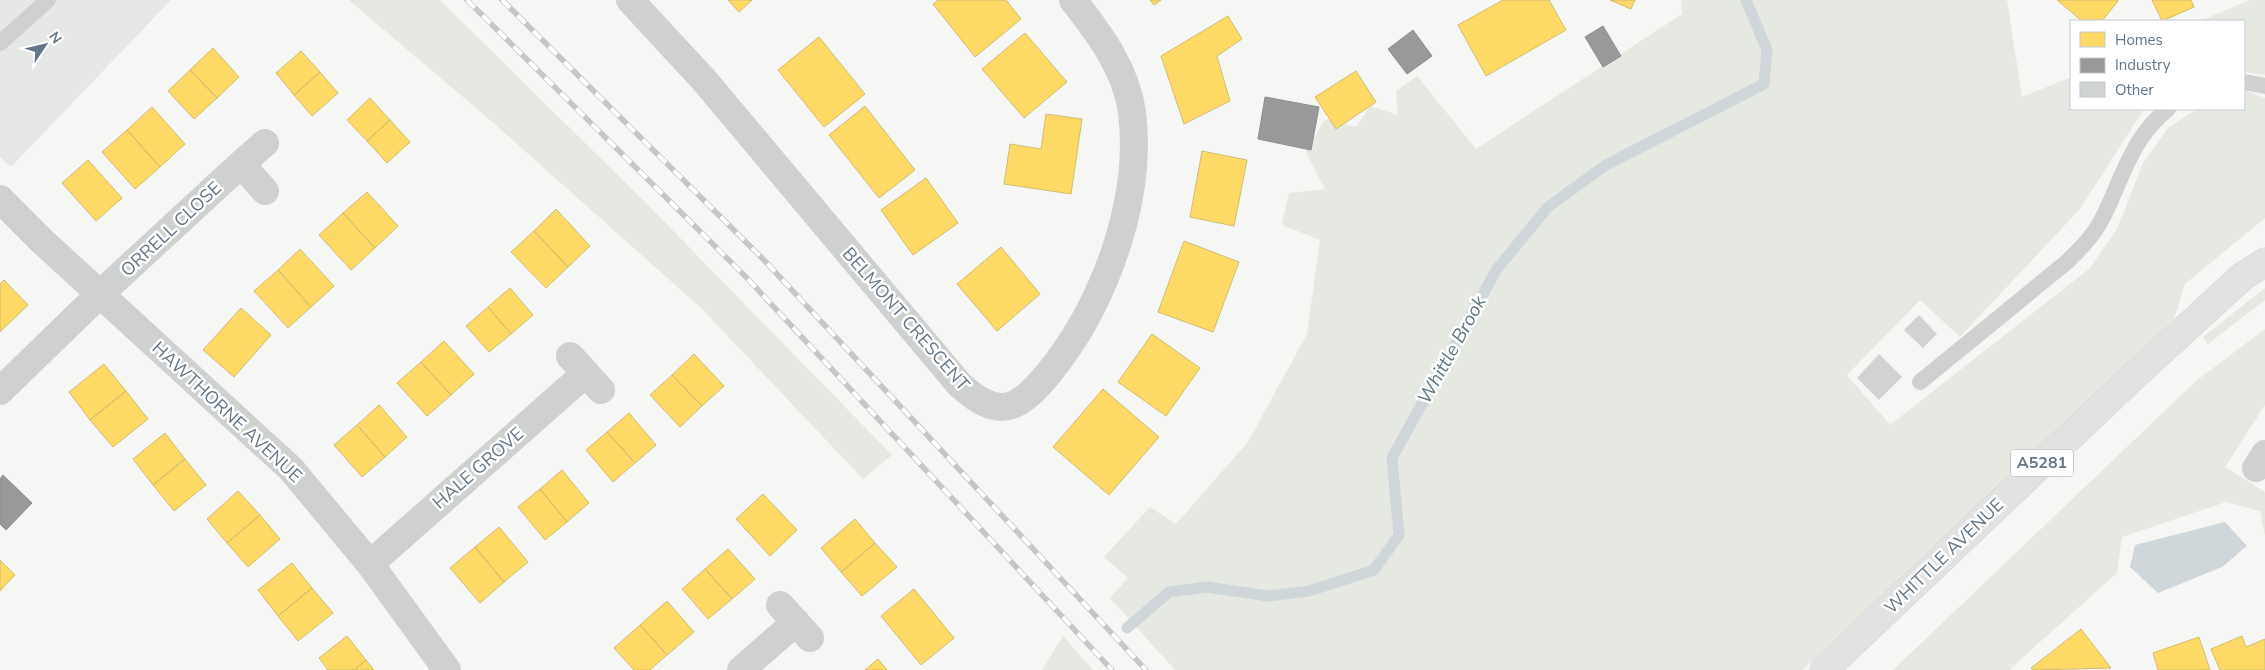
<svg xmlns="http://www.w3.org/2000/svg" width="2265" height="670" viewBox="0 0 2265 670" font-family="'Nunito Sans',sans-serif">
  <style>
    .built { fill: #e6e7e7 }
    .green { fill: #e6e9e2 }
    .water { fill: #d0d7da }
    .homes { fill: #ffd966; stroke: #d0bc70 }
    .industry { fill: #999; stroke: #898f93 }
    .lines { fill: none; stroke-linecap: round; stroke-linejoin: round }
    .stream { stroke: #d0d7da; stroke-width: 11 }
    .building { fill: #d1d2d2; stroke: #e5e5e4 }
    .primary-casing { stroke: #d3d4d3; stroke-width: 29 }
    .service { stroke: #cfd1d1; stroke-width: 16 }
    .minor { stroke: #cfd1d1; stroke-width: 28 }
    .primary { stroke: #e2e2e3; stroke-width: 28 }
    .rail-casing { stroke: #c5c6c7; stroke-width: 5.5 }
    .rail { stroke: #fff; stroke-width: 4; stroke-dasharray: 11; stroke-linecap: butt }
    .labels { text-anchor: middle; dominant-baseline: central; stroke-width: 5; stroke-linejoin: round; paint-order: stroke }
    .shield { fill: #fff; stroke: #92a0aa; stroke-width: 1 }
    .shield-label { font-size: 16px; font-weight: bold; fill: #647786 }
    .street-label { font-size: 18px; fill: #647786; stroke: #fff }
    .water-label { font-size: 19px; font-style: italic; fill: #5f7983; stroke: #fff }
  </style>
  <rect width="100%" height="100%" fill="#f6f6f4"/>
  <path class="built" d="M0 0H171L11 167 0 157Z"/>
  <path class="green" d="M349 0H440L646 203 892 455 863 479 701 308 498 127Z
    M1681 0H2007L2022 97 2071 77V109H2144L2080 209 1960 337 1920 300 1847 375 1890 425 2089 269 2117 229 2143 163 2168 128 2197 109H2244V92L2247 91 2265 98V218L2185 284 2174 319 1878 601 1802 670H1175L1110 598 1128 578 1104 557 1150 507 1176 524 1248 442 1307 334 1320 240 1282 225 1289 193 1325 189 1306 152 1325 119 1356 127 1370 106 1398 115 1396 91 1417 76 1476 149 1682 14Z
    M2250 0H2265V75L2244 72V21H2200Z
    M2265 288V300L2208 344 2203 337Z
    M2265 329V405L2225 467 2265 492V536L2260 511 2226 502 2122 537 2117 573 2009 670H1893L2196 381Z
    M1063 636 1093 670H1042Z"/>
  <path class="water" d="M2225 522 2247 546 2222 567 2158 593 2130 567 2135 545Z"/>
  <path class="homes" d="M728 0H752L739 12Z
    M938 0H1006L1021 19 975 57 933 4Z
    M1150 0H1161L1154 5Z
    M1503 0H1549L1566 30 1486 76 1458 25Z
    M1610 0H1635L1631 9Z
    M2057 0H2118V1L2102 21H2082Z
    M2152 0H2191L2194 7 2162 21Z
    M1228 16 1242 39 1217 56 1230 101 1184 124 1161 56Z
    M1025 33 1067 82 1024 118 982 69Z
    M819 37 865 94 824 127 778 70Z
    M213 48 239 77 217 98 190 70Z
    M301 51 320 72 294 95 276 73Z
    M190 70 217 98 194 119 168 91Z
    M1356 71 1376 102 1336 129 1315 97Z
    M320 72 338 93 312 116 294 95Z
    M370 98 390 120 367 141 347 120Z
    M865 106 915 170 879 198 829 135Z
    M152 107 185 144 160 167 127 130Z
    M1046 114 1082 119 1071 194 1004 184 1010 144 1041 149Z
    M390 120 410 142 387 163 367 141Z
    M127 130 160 167 135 189 102 152Z
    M1202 151 1247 160 1234 226 1190 217Z
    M88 160 122 198 96 221 62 183Z
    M926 178 958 223 913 255 881 210Z
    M367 192 398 226 375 248 343 213Z
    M556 209 590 246 568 267 534 231Z
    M343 213 375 248 351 270 319 235Z
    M534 231 568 267 546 288 511 252Z
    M1184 241 1239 262 1213 332 1158 312Z
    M1001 247 1040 294 997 331 957 284Z
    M300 249 334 286 311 307 278 270Z
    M278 270 311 307 288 328 254 291Z
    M4 280 28 305 0 332V284Z
    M510 288 533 315 511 334 488 307Z
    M488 307 511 334 489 352 466 326Z
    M241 308 271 335 234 377 203 350Z
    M1152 334 1200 368 1166 416 1118 382Z
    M444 341 474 374 451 395 421 362Z
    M694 354 724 386 702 406 672 375Z
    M421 362 451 395 427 416 397 383Z
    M104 364 126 391 90 420 69 392Z
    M672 375 702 406 680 427 650 395Z
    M1103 389 1159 437 1109 495 1053 447Z
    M126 391 148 419 113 447 90 420Z
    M379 405 407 437 385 457 357 425Z
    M629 413 656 445 635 463 607 432Z
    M357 425 385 457 362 477 334 445Z
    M607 432 635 463 613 482 586 450Z
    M165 433 185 459 153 485 133 459Z
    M185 459 206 485 174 511 153 485Z
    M562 470 589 503 567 522 540 489Z
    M540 489 567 522 545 540 518 507Z
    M238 491 260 515 227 543 207 519Z
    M763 494 797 530 770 556 736 519Z
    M260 515 280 539 248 567 227 543Z
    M855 519 875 543 841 572 821 548Z
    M499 527 528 562 504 582 475 547Z
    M875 543 897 567 862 596 841 572Z
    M475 547 504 582 480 603 450 568Z
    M728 549 755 579 732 599 705 569Z
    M0 560 15 575 0 591Z
    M292 563 312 588 278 616 258 590Z
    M705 569 732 599 708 619 682 589Z
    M312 588 333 613 298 641 278 616Z
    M914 589 954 638 921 665 881 616Z
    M667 601 694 632 667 655 640 625Z
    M640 625 667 655 650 670H634L614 648Z
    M2081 629 2111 668 2033 670 2031 668Z
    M347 636 366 660 354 670H328L319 658Z
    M2242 636 2246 647 2265 639V670H2220L2211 649Z
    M2199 637 2210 670H2158L2153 653Z
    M878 659 887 670H865Z
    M366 660 374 670H354Z"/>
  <path class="industry" d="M1603 26 1621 56 1603 67 1585 37Z
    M1413 30 1432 56 1407 74 1388 49Z
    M1265 97 1319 107 1311 150 1258 139Z
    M3 475 32 503 6 530 0 524V479Z"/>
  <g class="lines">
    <path class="stream" d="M1127 628 1169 592 1207 587 1268 596 1309 591 1374 570 1399 535 1392 458 1497 269 1548 207 1606 165 1764 84 1767 50 1746 0"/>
  </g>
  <path class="building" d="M1919 315 1937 334 1923 348 1904 330Z
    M1879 354 1902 377 1879 400 1857 378Z"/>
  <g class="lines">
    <defs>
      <path id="primary" d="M1824 670 2134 376 2243 276 2265 262"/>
    </defs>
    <use href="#primary" class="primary-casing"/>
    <path class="service" d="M0 43 48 0
      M2244 82 2265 86
      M1920 382 2068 261C2081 248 2094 235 2102 219 2122 180 2132 136 2168 109"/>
    <path class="minor" d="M630 0 704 80 959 384C970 394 984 406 1001 407 1020 408 1038 386 1049 373 1104 305 1143 201 1132 112 1126 69 1099 33 1073 0
      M265 143 241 164 265 191
      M0 199 42 241 291 469 370 564 447 670
      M570 356 601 390
      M0 391 100 294 241 164
      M2256 468 2265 454
      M370 564 586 373
      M780 605 810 638
      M741 670 796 622"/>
    <use href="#primary" class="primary"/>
    <defs>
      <path id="rail" d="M467 0 746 277 1112 670
        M502 0 764 260 1146 670"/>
    </defs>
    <use href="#rail" class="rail-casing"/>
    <use href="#rail" class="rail"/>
  </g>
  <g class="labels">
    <rect class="shield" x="2011" y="449.5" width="62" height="27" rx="4"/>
    <g class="shield-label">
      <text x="2042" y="463">A5281</text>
    </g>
    <g class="street-label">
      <text transform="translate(171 229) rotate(-43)">ORRELL CLOSE</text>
      <text transform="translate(906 319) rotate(49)">BELMONT CRESCENT</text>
      <text transform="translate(227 412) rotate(43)">HAWTHORNE AVENUE</text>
      <text transform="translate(478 468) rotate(-41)">HALE GROVE</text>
      <text transform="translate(1944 556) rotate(-44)">WHITTLE AVENUE</text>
    </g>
    <g class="water-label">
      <text transform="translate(1452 350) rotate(-61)">Whittle Brook</text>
    </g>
  </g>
  <rect x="2070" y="20" width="175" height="90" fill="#ffffff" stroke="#c1c9cf"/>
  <rect x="2080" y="32" width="25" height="15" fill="#ffd966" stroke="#c1c9cf"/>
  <text x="2115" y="45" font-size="15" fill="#647786">Homes</text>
  <rect x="2080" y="58" width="25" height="15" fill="#999999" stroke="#c1c9cf"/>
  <text x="2115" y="70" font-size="15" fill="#647786">Industry</text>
  <rect x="2080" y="82" width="25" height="15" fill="#d1d2d2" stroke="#c1c9cf"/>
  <text x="2115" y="95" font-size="15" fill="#647786">Other</text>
  <g transform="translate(45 45) rotate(55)" stroke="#ffffff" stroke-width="4" paint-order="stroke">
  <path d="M0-4L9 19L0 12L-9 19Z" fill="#647786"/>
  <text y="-8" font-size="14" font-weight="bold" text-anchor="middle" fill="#647786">N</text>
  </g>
</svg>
